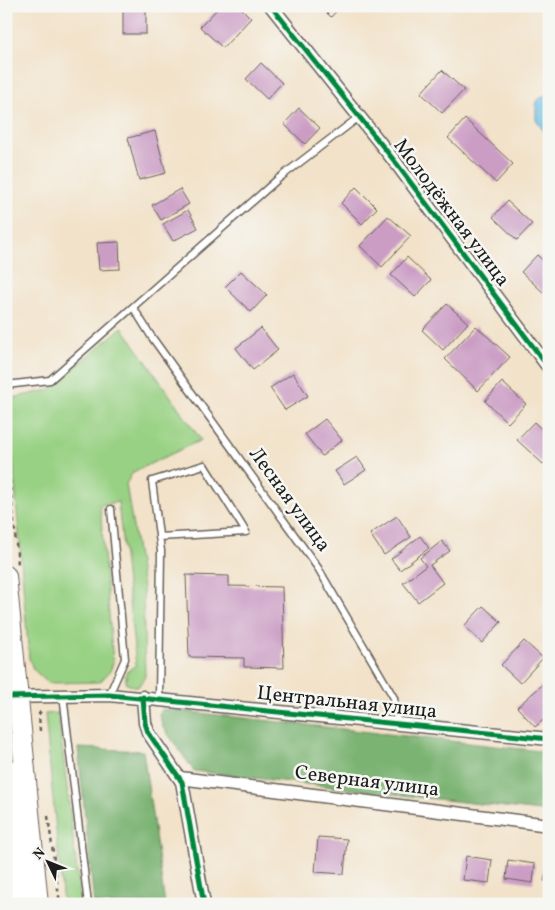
<svg xmlns="http://www.w3.org/2000/svg" width="555" height="910" viewBox="0 0 555 910" font-family="Vollkorn,serif">
  <style>
    .green { fill: #99d184; stroke: #5a7650 }
    .forest { fill: #7ab372; stroke: #4b6847 }
    .water { fill: #65bde2; stroke: #406c7f }
    .building { fill: #cb9dc5 }
    .lines { fill: none; stroke-linecap: round; stroke-linejoin: round }
    .service-casing { stroke: #676159; stroke-width: 9 }
    .minor-casing { stroke: #676159; stroke-width: 15 }
    .primary-casing { stroke: #676159; stroke-width: 22 }
    .path { stroke: #676159; stroke-width: 2.5; stroke-dasharray: 4 4; stroke-linecap: butt }
    .service { stroke: #fff; stroke-width: 6 }
    .minor { stroke: #fff; stroke-width: 12 }
    .primary { stroke: #fff; stroke-width: 20 }
    .cycleway-casing { stroke: #f6f6f2; stroke-width: 8 }
    .cycleway { stroke: #00873e; stroke-width: 5 }
    .labels { text-anchor: middle; dominant-baseline: central; stroke-width: 5; stroke-linejoin: round; paint-order: stroke }
    .street-label { font-size: 20px; fill: #1c1c1c; stroke: #f6f6f2 }
  </style>
  <rect width="100%" height="100%" fill="#f6f6f2"/>
  <filter id="ink" filterUnits="userSpaceOnUse"><feTurbulence type="fractalNoise" baseFrequency=".02" numOctaves="2"/><feDisplacementMap in="SourceGraphic" scale="10" xChannelSelector="R" yChannelSelector="G"/><feConvolveMatrix kernelMatrix="1 2 1 2 8 2 1 2 1" color-interpolation-filters="sRGB"/></filter>
  <filter id="wash" filterUnits="userSpaceOnUse"><feTurbulence type="fractalNoise" baseFrequency=".0096" numOctaves="4" result="noise"/><feDisplacementMap in="SourceGraphic" scale="20" xChannelSelector="R" yChannelSelector="G"/><feGaussianBlur stdDeviation="1.12" result="paint"/><feColorMatrix in="noise" values="0 0 0 0 0 0 0 0 0 0 0 0 0 0 0 0 0 1.4 0 .05"/><feComposite in="paint" operator="in"/></filter>
  <g filter="url(#wash)">
    <rect width="100%" height="100%" fill="#f2e2c9"/>
    <path class="green" d="M122 327 201 440 133 472 126 484 143 588 145 677 138 687 126 684V672L136 665 118 502 100 505 113 663 110 671 100 682 48 683 33 669 29 658 8 399 49 390Z
      M58 713 81 904H63L45 714Z"/>
    <path class="forest" d="M163 709 549 752V812L194 771 163 727 159 714Z
      M78 748 143 751 165 904H94Z"/>
    <path class="water" d="M549 93V139L536 120V101Z"/>
    <g id="blocks">
      <path class="building" d="M123 6H146V34H123Z
        M220 6H239L251 18 223 48 200 27Z
        M320 6H341L331 17Z
        M261 63 282 83 267 99 246 79Z
        M442 70 464 90 442 113 421 93Z
        M299 108 320 128 305 144 284 124Z
        M465 119 513 164 496 183 448 138Z
        M155 131 166 173 139 180 128 138Z
        M356 187 377 208 362 224 341 203Z
        M180 189 189 204 161 220 152 205Z
        M507 201 532 224 517 240 493 217Z
        M188 210 198 228 173 241 163 224Z
        M388 216 411 236 382 267 360 246Z
        M119 242 120 269 99 270 97 243Z
        M537 255 549 266V289L544 293 521 272Z
        M407 257 431 280 415 297 391 275Z
        M241 271 267 295 251 312 225 287Z
        M447 304 468 323 443 350 422 330Z
        M476 326 510 357 478 391 445 359Z
        M261 328 278 350 253 370 236 348Z
        M293 373 308 396 285 410 270 388Z
        M502 382 526 404 508 423 485 401Z
        M325 419 342 440 322 456 305 434Z
        M534 422 549 436V457L543 464 517 440Z
        M357 457 366 470 344 484 335 471Z
        M397 516 411 537 384 555 370 534Z
        M420 536 429 548 400 570 391 559Z
        M442 541 450 551 430 565 443 583 418 602 403 583 426 566 420 558Z
        M186 575 229 576V586L282 587 284 668 244 667V658L189 657Z
        M483 606 501 622 482 643 464 626Z
        M524 641 543 658 520 683 501 665Z
        M549 679V715L535 727 517 707Z
        M318 837 347 839 344 874 315 872Z
        M466 856 492 860 489 883 463 880Z
        M508 860 535 864 533 883 506 879Z
        M548 861H549V882L544 881Z"/>
    </g>
  </g>
  <g filter="url(#ink)">
    <use href="#blocks" fill-opacity="0" stroke="#676159" stroke-width="1"/>
    <g class="lines">
      <defs>
        <path id="service" d="M133 307 151 336 318 568 394 698 397 722
          M6 385 50 380 278 179 359 117
          M159 537 246 532 204 465 152 481 161 551 159 699
          M63 695 88 904
          M109 695 125 659 111 509"/>
        <path id="minor" d="M271 6 396 163 549 368
          M6 697 109 695 549 739
          M143 697 145 723 148 732 182 782 204 904
          M180 778 549 825"/>
        <path id="primary" d="M6 576 38 904
          M6 768 19 904"/>
      </defs>
      <use href="#service" class="service-casing"/>
      <use href="#minor" class="minor-casing"/>
      <use href="#primary" class="primary-casing"/>
      <path class="path" d="M6 440 18 564
        M40 731 39 714 42 710
        M48 816 60 904"/>
      <use href="#service" class="service"/>
      <use href="#minor" class="minor"/>
      <use href="#primary" class="primary"/>
      <defs>
        <path id="cycleway" d="M271 6 396 163 549 368
          M6 697 109 695 549 739
          M143 697 145 723 148 732 182 782 204 904"/>
      </defs>
      <use href="#cycleway" class="cycleway-casing"/>
      <use href="#cycleway" class="cycleway"/>
    </g>
  </g>
  <g class="labels">
    <g class="street-label">
      <text transform="translate(451 213) rotate(53)">Молодёжная улица</text>
      <text transform="translate(289 500) rotate(54)">Лесная улица</text>
      <text transform="translate(347 703) rotate(6)">Центральная улица</text>
      <text transform="translate(367 782) rotate(7)">Северная улица</text>
    </g>
  </g>
  <rect width="555" height="910" fill="none" stroke="#f6f6f2" stroke-width="25"/>
  <g transform="translate(48 862) rotate(313)" stroke="#f6f6f2" stroke-width="4" paint-order="stroke">
  <path d="M0-4L9 19L0 12L-9 19Z" fill="#1c1c1c"/>
  <text y="-8" font-size="14" font-weight="bold" text-anchor="middle" fill="#1c1c1c">N</text>
  </g>
</svg>
